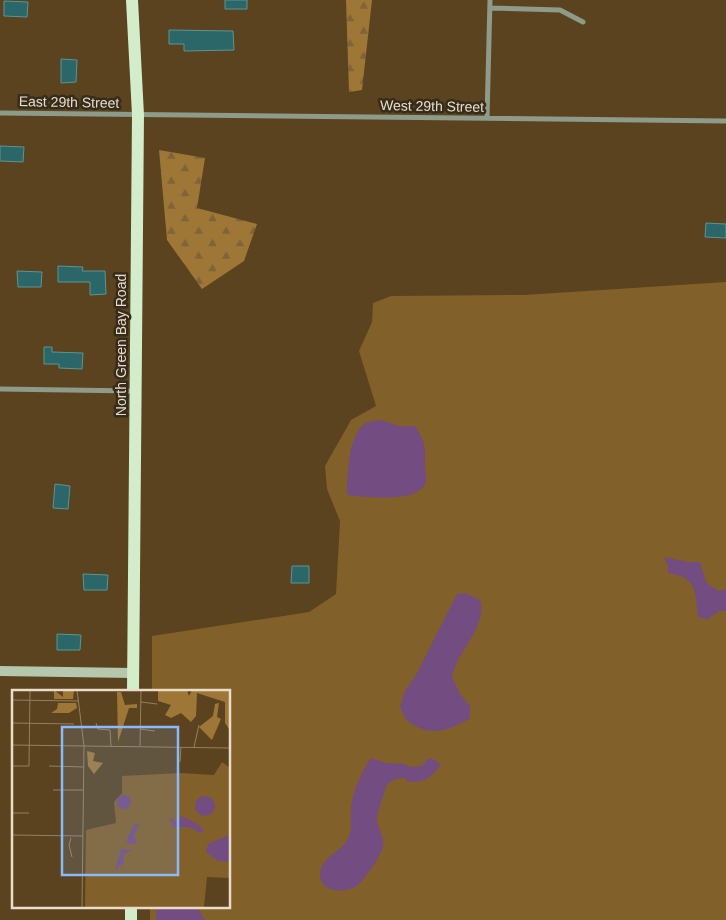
<svg xmlns="http://www.w3.org/2000/svg" width="726" height="920" viewBox="0 0 726 920" font-family="Arial,sans-serif">
  <style>
    .green { fill: #826029 }
    .forest { fill: url(#forest-firs) }
    .water { fill: #734c81 }
    .building { fill: #2b6768; stroke: #5b9596 }
    .lines { fill: none; stroke-linecap: round; stroke-linejoin: round }
    .street { stroke: #8e9a8a; stroke-width: 5 }
    .secondary { stroke: #b5c8ae; stroke-width: 10 }
    .primary { stroke: #d3ecca; stroke-width: 12 }
    .labels { text-anchor: middle; dominant-baseline: central; stroke-width: 5; stroke-linejoin: round; paint-order: stroke }
    .street-label { font-size: 14px; fill: #eadcc8; stroke: #362c1c }
    .inset-road { fill: none; stroke: #948062; stroke-width: 1 }
    .view { fill: #8abafc; fill-opacity: 0.15; stroke: #8abafc; stroke-width: 2.5 }
    .inset-edge { fill: none; stroke: #eadcc8; stroke-width: 2.5 }
  </style>
  <defs>
    <pattern id="forest-firs" width="22" height="20" patternUnits="userSpaceOnUse" patternTransform="scale(1.25)"><rect width="22" height="20" fill="#9e7737"/><path d="M5 1l3.5 6h-7zM16 11l3.5 6h-7z" fill="#7f6439"/></pattern>
  </defs>
  <rect width="100%" height="100%" fill="#5a431e"/>
  <path class="green" d="M726 282V920H150V906H229V691H152V636L309 612 336 594 340 521 327 489 325 466 351 420 376 406 359 351 372 322 373 303 391 296 524 295Z"/>
  <path class="forest" d="M346 0H372L362 90 349 92Z
    M159 150 205 158 197 208 257 224 244 261 202 289 167 240Z"/>
  <path class="water" d="M382 420 398 426H415C426 442 425 448 425 466 425 471 427 477 426 481 422 504 363 497 347 495 347 477 348 438 363 425 367 421 376 421 382 420Z
    M664 557 688 562H700L706 582 718 591 726 589V611H719L708 619 698 617C695 591 697 577 668 573V567Z
    M465 593 480 600C487 621 466 644 457 662 455 667 453 672 452 677L460 694 470 706V718C458 726 440 734 425 730 419 728 412 724 407 721L400 707 405 691 417 673 457 594Z
    M371 758 386 763 405 764 411 767 422 766 428 758 433 759 441 765C428 779 429 781 409 782L404 778C398 778 392 779 387 785 385 789 376 817 377 821 379 831 386 840 382 850 378 859 365 879 358 885 346 894 319 894 320 873 322 856 342 852 348 838 353 829 350 818 351 808 353 790 361 773 371 758Z
    M156 906H196L205 920H156Z"/>
  <path class="building" d="M225 0H247V9H225Z
    M4 1 28 2 27 17 4 16Z
    M169 30 233 31 234 50 184 51V44H169Z
    M61 59 77 60 76 82 61 83Z
    M0 146 24 147 23 162 0 161Z
    M706 223 726 224V238L705 237Z
    M58 266 83 267 82 271H105L106 294 90 295V282H58Z
    M17 271 42 272 41 287H18Z
    M44 347H52V352L83 353 82 369 59 368V364H44Z
    M55 484 70 486 68 509 53 508Z
    M292 566H309V583H291Z
    M83 574 108 575 107 590H84Z
    M57 634 81 635 80 650H57Z"/>
  <g class="lines">
    <path class="street" d="M490 8 560 10 583 22
      M0 113 726 121
      M487 118 490 0
      M0 389 135 391"/>
    <path class="secondary" d="M0 671 133 673"/>
    <path class="primary" d="M132 0 138 115 133 691
      M131 920V906"/>
  </g>
  <g class="labels">
    <g class="street-label">
      <text transform="translate(69 102) rotate(1)">East 29th Street</text>
      <text transform="translate(432 106) rotate(1)">West 29th Street</text>
      <text transform="translate(121 345) rotate(-90)">North Green Bay Road</text>
    </g>
  </g>
  <g transform="translate(12 690)">
    <rect width="218" height="218" fill="#5a431e"/>
    <path d="M210 72 218 78 217 188 195 187 192 217H73L74 140 104 133 102 112 110 103V86L169 83 202 85Z" fill="#826029"/>
    <path d="M42 0 51 7V0H62L61 9H42ZM146 0H175L177 6 180 0H217V39L213 33V12L185 3 184 26 179 32 169 23 159 28 153 25 159 15 146 11ZM105 2H109L113 15 125 14V18H117L106 52ZM46 13H64L65 18 57 23H39L45 19ZM207 13 205 27 209 29 200 50 187 37 201 26 203 14ZM75 61 83 63 81 71 91 73 82 84 76 76Z" fill="#9e7737"/>
    <path d="M105 112a7 7 0 1 1 14 0a7 7 0 1 1-14 0ZM183 116a10 10 0 1 1 20 0a10 10 0 1 1-20 0ZM169 126 186 134 192 141 189 143 177 137H162L156 127 165 132ZM123 133 127 135 122 146 125 153 118 155 114 151ZM217 145V172L206 171 194 162 196 154ZM109 159 121 160 112 164 111 174 103 180Z" fill="#734c81"/>
    <path class="inset-road" d="M65 0 72 56 70 217M0 10 67 11M129 12 145 14M0 33 62 34M84 33 86 39 98 40 99 56M128 39 143 41M0 55 218 58M128 56 129 0M182 57 187 35M168 72 169 57M0 76H17L18 0M37 76 72 77M41 100H71M0 123H17M0 145 71 146M59 148 57 155 60 167"/>
    <path class="view" d="M50 37H166V185H50Z"/>
    <rect width="218" height="218" class="inset-edge"/>
  </g>
</svg>
